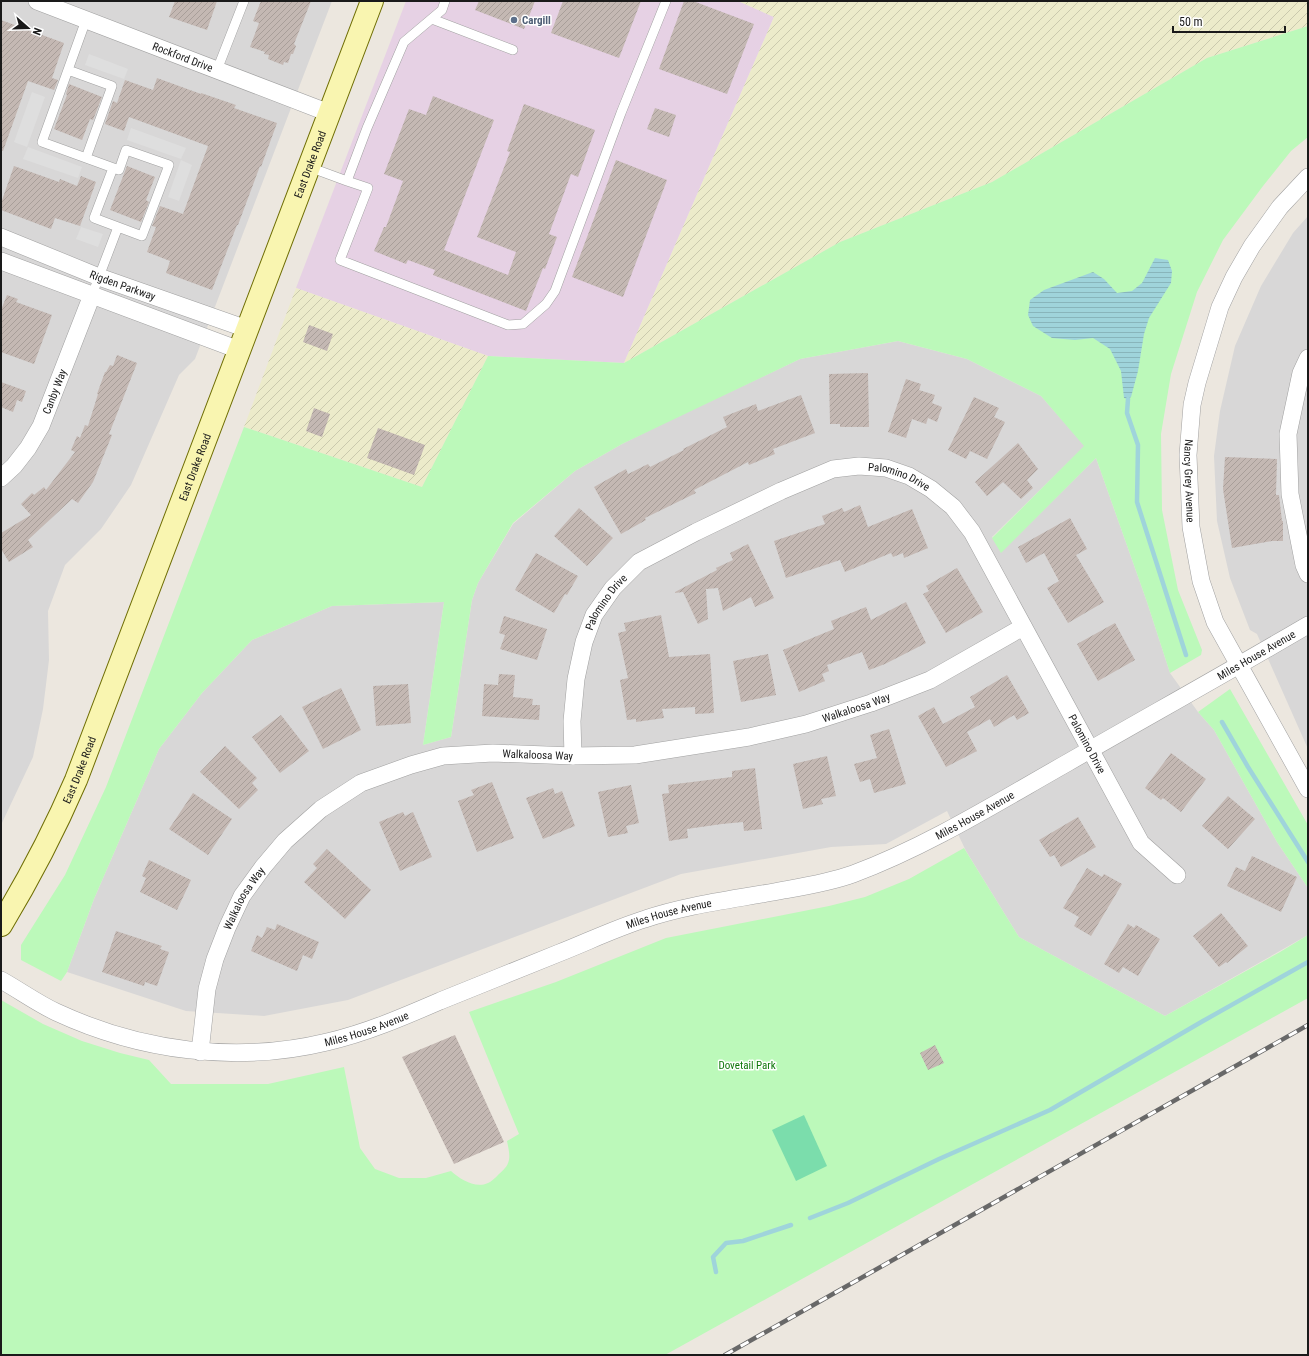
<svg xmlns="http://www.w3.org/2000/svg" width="1309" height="1356" viewBox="0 0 1309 1356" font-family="'Roboto Condensed',sans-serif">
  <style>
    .residential { fill: #d8d7d7 }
    .industrial { fill: #e6d1e4 }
    .farmland { fill: url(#farmland-furrows) }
    .park { fill: #bcf9ba }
    .pitch { fill: #7bddac }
    .parking { fill: #dedede }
    .water { fill: url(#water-rules) }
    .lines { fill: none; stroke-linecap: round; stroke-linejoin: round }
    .stream { stroke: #9fd4db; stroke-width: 4.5 }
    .building { fill: url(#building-hatch) }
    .service-casing { stroke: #a1a1a1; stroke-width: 10 }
    .minor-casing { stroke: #a1a1a1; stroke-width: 18 }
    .secondary-casing { stroke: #6f6e04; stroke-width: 24 }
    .service { stroke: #fff; stroke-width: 9 }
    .minor { stroke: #fff; stroke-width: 17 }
    .secondary { stroke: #f9f5b0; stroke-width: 22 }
    .rail-casing { stroke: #686868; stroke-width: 4.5 }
    .rail { stroke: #fff; stroke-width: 3; stroke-dasharray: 9; stroke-linecap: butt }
    .service-dot { fill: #5c6f8a; stroke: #fff; stroke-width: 1.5 }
    .labels { text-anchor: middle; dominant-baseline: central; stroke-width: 3; stroke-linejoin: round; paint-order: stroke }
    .service-label { font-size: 11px; font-weight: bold; fill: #4e5e75; stroke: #fff; text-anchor: start }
    .street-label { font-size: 11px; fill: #1a1a1a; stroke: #fff }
    .park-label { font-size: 11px; fill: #0e770a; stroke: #fff }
  </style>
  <defs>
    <pattern id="farmland-furrows" width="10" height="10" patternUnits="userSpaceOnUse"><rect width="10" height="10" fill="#ecebca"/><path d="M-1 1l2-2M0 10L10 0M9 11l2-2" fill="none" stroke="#cac9ad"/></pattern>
    <pattern id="water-rules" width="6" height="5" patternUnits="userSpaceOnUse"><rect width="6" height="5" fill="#9fd4db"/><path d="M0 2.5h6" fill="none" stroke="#88b5bb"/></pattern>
    <pattern id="building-hatch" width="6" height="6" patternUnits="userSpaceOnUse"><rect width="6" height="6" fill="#c4b8b3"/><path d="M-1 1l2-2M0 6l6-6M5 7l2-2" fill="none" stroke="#a89e99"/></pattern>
  </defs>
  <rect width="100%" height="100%" fill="#ece7df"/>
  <path class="residential" d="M1 1H332L195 359 179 375 131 485 101 529 65 565 48 611 49 660 43 709 33 757 1 825Z
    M1308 216V749L1257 634 1250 630 1230 578 1217 521 1214 456 1220 411 1235 346 1261 286 1293 233Z
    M898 341 967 359 1041 396 1085 446 992 537 1001 552 1096 458 1147 602 1170 673 1198 712 1214 730 1277 842 1308 888V935L1165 1016 1019 937 966 851 947 811 886 844 831 847 681 874 348 1000 264 1016 186 1011 67 972 94 899 159 749 202 693 252 640 332 606 444 602 423 745 451 737 472 600 478 583 513 524 575 471 622 444 664 423 800 359Z"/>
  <path class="industrial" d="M406 1H738L774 17 624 363 488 356 296 288Z"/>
  <path class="farmland" d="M738 1H1308V26L1207 58 992 182 840 242 624 363 774 17Z
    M296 288 488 356 422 487 244 427Z"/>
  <path class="park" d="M1308 26V137L1291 151 1263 186 1223 240 1197 292 1171 374 1161 434 1162 510 1178 590 1202 650 1201 655 1170 673 1147 602 1096 458 1001 553 992 538 1084 446 1041 396 967 359 898 341 800 359 622 444 575 471 513 523 478 583 472 600 451 737 423 745 444 602 332 606 252 640 202 693 159 749 94 899 67 972 61 981 21 960V945L65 875 106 787 244 427 422 487 488 356 624 363 840 242 992 182 1207 58Z
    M1230 689 1308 825V888L1277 842 1214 730 1198 712Z
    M964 848 1019 937 1165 1016 1280 952 1308 935V998L665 1355H1V1000L43 1024 82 1041 120 1053 149 1060 171 1084H268L344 1067 360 1148 375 1169 399 1178H426L451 1171C460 1179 475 1189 488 1183 491 1182 495 1178 498 1175 501 1172 507 1167 508 1163 511 1156 508 1147 507 1141L519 1134 469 1012 556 982 666 938 829 906 865 897 909 879Z"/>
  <path class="pitch" d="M804 1115 827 1166 796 1181 772 1130Z"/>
  <path class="parking" d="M89 54 128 69 124 79 85 65Z
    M32 92 45 97 27 147 14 142Z
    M131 128 186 148 181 159 127 140Z
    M28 147 82 167 78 178 23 159Z
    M181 160 192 165 179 201 168 197Z
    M81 227 103 234 98 247 76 239Z"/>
  <path class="water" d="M1155 258 1168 260 1172 271 1171 283 1149 318 1144 334 1138 371 1131 397 1128 399 1124 398 1121 371 1110 349 1093 338 1075 340 1052 338 1033 326 1028 315 1030 300 1044 290 1093 272 1104 279 1117 293 1132 291 1142 283Z"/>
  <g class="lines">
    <path class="stream" d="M1128 399 1127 413 1138 445 1137 502 1186 655
      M1222 722 1248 767 1308 862
      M810 1218 848 1203 939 1159 1050 1110 1203 1021 1308 962
      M716 1272 713 1257 726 1243 743 1241 791 1225"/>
  </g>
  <path class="building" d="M175 1H217L207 30 169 17Z
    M261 1H311L294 44 296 46 293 54H291L288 63 284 62 283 65 268 59 269 55 264 54 265 52 250 47 259 23 253 21Z
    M479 1H535L524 29 475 10Z
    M563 1H641L619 58 551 33Z
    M684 1H693L754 24 727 94 659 69Z
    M1 20 64 43 52 78 58 80 54 90 28 81 3 151H1Z
    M157 78 201 94V93L236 105 234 108 277 123 261 167 260 166 238 225H237L212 290 166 273 170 261 147 252 156 227 152 226 160 206 183 214 208 146 129 117 124 131 105 124 113 101 117 103 125 80 153 90Z
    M69 84 102 97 93 120 90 119 82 140 54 129 67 95 66 94Z
    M433 96 494 120 444 250 508 275 516 252 477 237 510 152 507 151 524 104 595 130 578 177 571 174 549 234 557 237 545 269 543 268 526 311 433 275 435 270 408 260 406 264 374 251 384 227H386L403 181 384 174 409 109 426 115Z
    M655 108 676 115 669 137 647 129Z
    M616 160 667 180 623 297 572 277Z
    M14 166 59 182 60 179 77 186 81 176 96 182 80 226 55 218 51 229 1 210V203Z
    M127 166 155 177 146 200 149 202 141 222 110 210Z
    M7 295 18 299 16 302 52 315 34 364 1 352V310Z
    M309 325 333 334 327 351 303 342Z
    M117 355 137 363 109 434 112 435 93 482 78 503 72 499 28 540 33 547 9 562 1 549V533L31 515 21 504 32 493 34 495 44 487 46 490 75 452 71 450 77 436 80 438 85 425 88 426 98 394H97L105 372H106L110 365 113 366Z
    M868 373 869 427H840V424H830L829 374Z
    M906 379 921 384 919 390 935 395 932 403 942 407 937 422 928 418 926 424 912 419 906 438 888 432Z
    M1 382 26 391 22 402 17 400 13 412 1 407Z
    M801 395 815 433 773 449 775 454 749 465 748 462 694 490 696 493 645 518 646 520 621 534 594 487 626 469 628 474 648 464 650 467 684 450 683 449 727 427 723 417 756 404 758 411Z
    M974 397 999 408 994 417 1005 422 987 459 970 451 966 459 948 450Z
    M314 408 330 414 322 437 306 431Z
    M378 428 425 445 414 475 367 458Z
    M1018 443 1038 469 1027 480 1033 488 1021 499 1003 482 987 496 975 482Z
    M1225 457 1277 459 1276 495H1279L1282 521H1283V541H1272L1232 548 1223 489Z
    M860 505 868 527 912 509 928 548 904 558 903 553 893 557 891 553 845 572 840 560 786 578 774 541 825 524 822 516 842 508 844 512Z
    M579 508 613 538 587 566 554 536Z
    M1070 518 1087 549 1076 555 1104 602 1068 623 1047 588 1059 581 1044 553 1026 563 1018 547Z
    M748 544 774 598 755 607 751 597 723 611 718 588 706 589 708 619 698 624 683 592 675 593V592L717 570 716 568 733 560 730 553Z
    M536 553 578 576 567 595 565 594 554 613 515 590Z
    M957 568 983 612 946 633 923 594 929 591 926 586Z
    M906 602 926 643 885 664 869 670 862 652 827 665 829 671 822 674 825 681 799 692 783 650 834 629 831 621 866 607 871 620Z
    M661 615 669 657 710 654 714 713 695 714V707L662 709 664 718 636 722V719L627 720 620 680 628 678 618 633 626 631 624 623Z
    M504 616 547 629 537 660 500 649 505 635 499 633Z
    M1115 623 1135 660 1098 681 1077 644Z
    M768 654 776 695 741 702 733 661Z
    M499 674 515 675 513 697 533 699 532 705H540L539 720 482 716 484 684 498 685Z
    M1007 675 1029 713 1017 720 1014 715 994 727 990 719 967 732 977 751 946 767 918 716 934 707 943 724 975 707 970 697Z
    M408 684 411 723 376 726 373 686Z
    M341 688 361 730 323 749 302 707Z
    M281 715 309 751 280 773 252 737Z
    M889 729 906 784 874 793 870 779 860 782 854 764 877 758 870 735Z
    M225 746 257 778 252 783 258 790 239 809 200 772Z
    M1171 753 1206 779 1181 812 1163 798 1161 800 1145 788Z
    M827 756 836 796 821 799 823 804 803 809 793 764Z
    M755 768 762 829 744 831 743 822 722 824 687 829 688 838 669 841 662 794 669 793 668 785 732 777V771Z
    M492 782 514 838 477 852 458 801 474 795 471 790Z
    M631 785 639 823 626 826 628 833 608 837 598 792Z
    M553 788 555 794 562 791 575 826 543 839 526 798Z
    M193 793 232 819 208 855 169 829Z
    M1228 796 1255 819 1228 849 1202 826Z
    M403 812 405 816 413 812 432 857 400 871 379 822Z
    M1078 817 1096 847 1061 867 1054 855 1050 857 1039 840Z
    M327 849 371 890 345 919 304 882 317 868 313 864Z
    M1252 856 1297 877 1281 912 1227 886 1236 867 1245 871Z
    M149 860 191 880 177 910 140 892 146 878 142 876Z
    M1087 868 1102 877 1104 874 1122 884 1091 936 1074 926 1079 917 1063 908Z
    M1221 913 1248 946 1227 963 1226 962 1219 967 1193 936Z
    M277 924 319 942 312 959 303 955 297 971 251 951 257 935 262 938 267 927 275 930Z
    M1128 924 1134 928 1136 925 1160 939 1138 976 1123 967 1119 973 1104 964Z
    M116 931 162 946 160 949 169 952 157 986 145 982 144 986 102 972Z
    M455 1035 504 1142 454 1164 402 1057Z
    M935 1045 944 1063 928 1070 920 1053Z"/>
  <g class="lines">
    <defs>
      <path id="service" d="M432 19 513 50
        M86 20 42 142 119 170 126 150 169 165 142 236 94 218 113 168
        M68 70 112 86 86 158
        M217 70 244 1
        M309 167 347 181 367 128 404 42 442 10 445 1
        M347 181 368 188 340 260 508 325 523 324 546 304 555 291 621 113 666 1
        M92 295 118 227"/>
      <g id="minor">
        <path id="s1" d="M37 1 329 113"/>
        <path id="s2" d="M1308 177 1280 207 1252 246 1234 277 1220 307 1197 383 1192 405 1188 455 1191 527 1201 581 1215 622 1308 789"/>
        <path id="s3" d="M1 237 99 277 247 329"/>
        <path d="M1 261 239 350"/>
        <path d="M1308 358 1301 373 1288 434 1290 494 1304 565 1308 574"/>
        <path id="s4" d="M1 478 14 466 28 448 41 426 92 295"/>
        <path id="s5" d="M573 756 572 721 576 679 584 642 594 615 613 588 639 562 696 532 781 491 833 469 859 466 886 468 909 476 931 489 953 507 972 532 1141 843 1177 875"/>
        <path id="s6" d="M1 980C19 990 37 1003 56 1012 140 1051 236 1064 327 1042 366 1033 403 1017 440 1001 480 985 519 969 559 953 587 942 616 928 645 919 689 904 738 899 784 890 807 886 831 882 853 874 928 846 998 802 1067 763 1147 717 1228 672 1308 625"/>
        <path id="s7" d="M200 1052 207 989 215 959 227 928 242 896 263 867 285 841 321 809 361 783 411 765 443 756 493 753 573 756 635 755 749 737 806 724 871 703 930 680 1023 627"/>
      </g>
      <g id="secondary">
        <path id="s8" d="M1 925C30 877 54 831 76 780L372 1"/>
      </g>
    </defs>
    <use href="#service" class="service-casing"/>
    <use href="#minor" class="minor-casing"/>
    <use href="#secondary" class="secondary-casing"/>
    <use href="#service" class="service"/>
    <use href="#minor" class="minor"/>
    <use href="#secondary" class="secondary"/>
    <defs>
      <path id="rail" d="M725 1355 1308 1025"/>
    </defs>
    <use href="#rail" class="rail-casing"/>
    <use href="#rail" class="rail"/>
  </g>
  <circle class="service-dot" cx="514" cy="20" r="4"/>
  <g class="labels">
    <g class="service-label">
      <text x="522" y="20">Cargill</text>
    </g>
    <g class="street-label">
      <text stroke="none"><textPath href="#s1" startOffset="156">Rockford Drive</textPath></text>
      <text stroke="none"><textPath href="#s8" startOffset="822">East Drake Road</textPath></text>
      <text stroke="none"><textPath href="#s3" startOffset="131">Rigden Parkway</textPath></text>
      <text stroke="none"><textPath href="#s4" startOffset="103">Canby Way</textPath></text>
      <text stroke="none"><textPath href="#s8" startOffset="498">East Drake Road</textPath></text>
      <text stroke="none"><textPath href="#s5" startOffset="497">Palomino Drive</textPath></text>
      <text stroke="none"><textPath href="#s2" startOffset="336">Nancy Grey Avenue</textPath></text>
      <text stroke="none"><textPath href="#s5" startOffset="161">Palomino Drive</textPath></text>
      <text stroke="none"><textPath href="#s6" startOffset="1355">Miles House Avenue</textPath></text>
      <text stroke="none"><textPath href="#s7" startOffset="834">Walkaloosa Way</textPath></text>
      <text stroke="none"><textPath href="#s5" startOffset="833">Palomino Drive</textPath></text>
      <text stroke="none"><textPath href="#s7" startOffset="510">Walkaloosa Way</textPath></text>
      <text stroke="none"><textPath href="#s8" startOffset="174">East Drake Road</textPath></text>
      <text stroke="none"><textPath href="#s6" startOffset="1031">Miles House Avenue</textPath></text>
      <text stroke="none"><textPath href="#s7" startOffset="162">Walkaloosa Way</textPath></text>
      <text stroke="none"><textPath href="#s6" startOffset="707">Miles House Avenue</textPath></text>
      <text stroke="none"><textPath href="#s6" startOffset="383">Miles House Avenue</textPath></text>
    </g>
    <g class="park-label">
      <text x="747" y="1065">Dovetail Park</text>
    </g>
  </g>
  <rect width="1309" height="1356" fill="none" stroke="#1a1a1a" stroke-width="4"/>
  <g transform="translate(28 28) rotate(110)" stroke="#ffffff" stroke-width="3" paint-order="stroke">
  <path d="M0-3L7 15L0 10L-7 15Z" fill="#1a1a1a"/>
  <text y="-6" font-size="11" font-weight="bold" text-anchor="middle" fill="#1a1a1a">N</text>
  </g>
  <path d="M1173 26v6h112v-6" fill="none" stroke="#1a1a1a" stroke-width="2"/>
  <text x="1179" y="26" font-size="12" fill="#1a1a1a" stroke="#ffffff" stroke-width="3" paint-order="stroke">50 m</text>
</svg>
